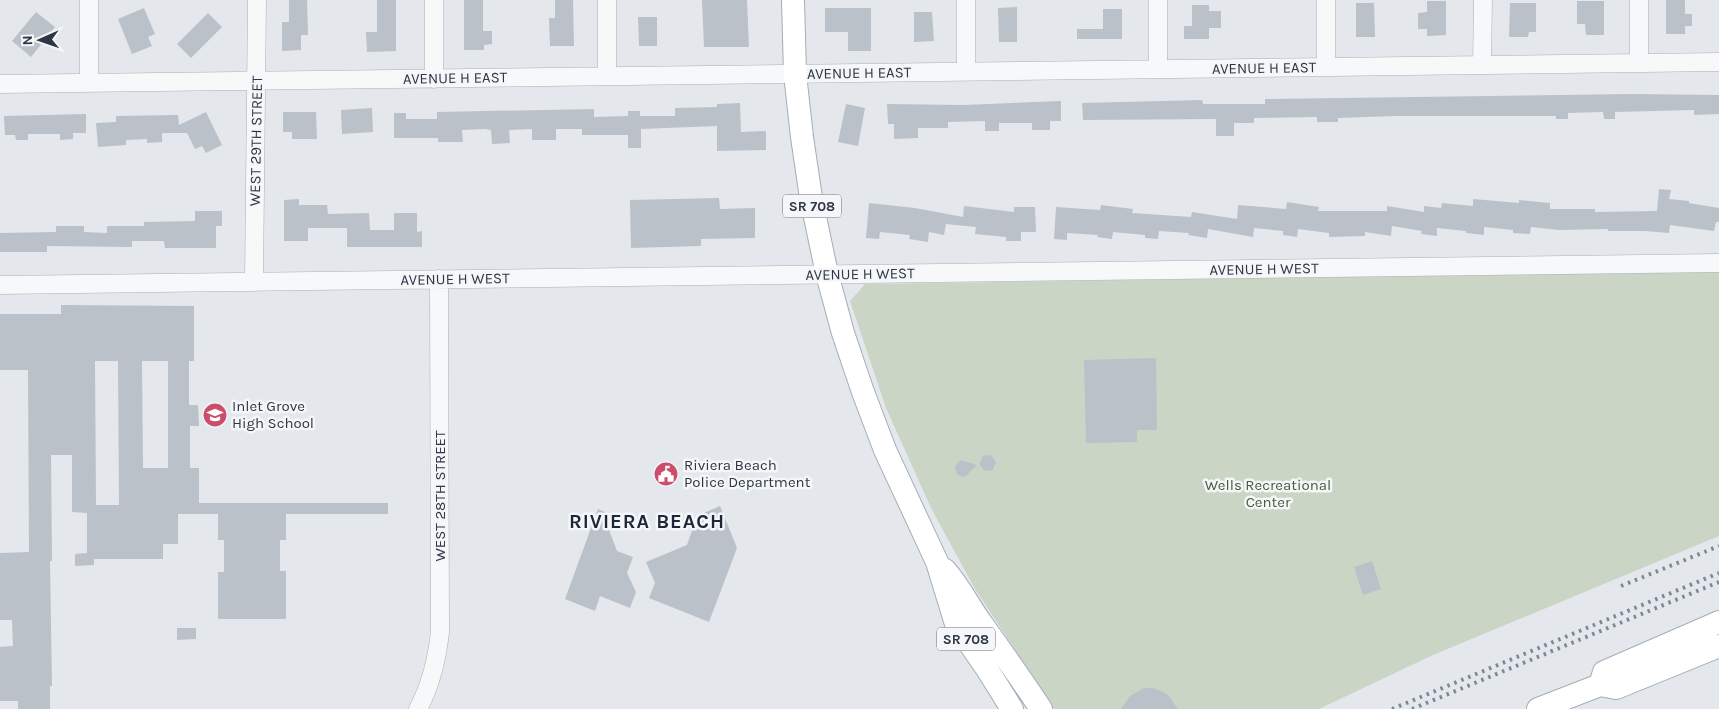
<svg xmlns="http://www.w3.org/2000/svg" width="1719" height="709" viewBox="0 0 1719 709" font-family="Karla,sans-serif">
  <style>
    .green { fill: #cbd5c5 }
    .building { fill: #bbc1c9; fill-rule: evenodd }
    .lines { fill: none; stroke-linecap: round; stroke-linejoin: round }
    .minor-casing { stroke: #a9afb6; stroke-width: 19 }
    .major-casing { stroke: #a3adb7; stroke-width: 24 }
    .minor { stroke: #f7f8fa; stroke-width: 18 }
    .major { stroke: #fff; stroke-width: 22 }
    .rail { stroke: #7e8895; stroke-width: 4; stroke-dasharray: 2.5 5; stroke-linecap: butt }
    .labels { text-anchor: middle; dominant-baseline: central; stroke-width: 5; stroke-linejoin: round; paint-order: stroke }
    .shield { fill: #f4f6f9; stroke: #68707a; stroke-width: 1 }
    .shield-label { font-size: 14px; font-weight: bold; fill: #2c3644 }
    .street-label { font-size: 15px; fill: #2c3644; stroke: #f4f6f9 }
    .poi-label { font-size: 15px; fill: #2c3644; stroke: #f4f6f9; text-anchor: start }
    .park-label { font-size: 15px; fill: #435f39; stroke: #f4f6f9 }
    .district-label { font-size: 20px; font-weight: bold; letter-spacing: 1px; fill: #1e2735; stroke: #f4f6f9 }
  </style>
  <rect width="100%" height="100%" fill="#e4e8ec"/>
  <path class="green" d="M1719 271V536L1433 655 1319 709H1054L975 589 931 508 886 408 850 301 865 284Z"/>
  <path class="building" d="M289 0H307L308 35H301V50L282 51V22H289Z
    M377 0H396V51L367 52 366 32H377Z
    M464 0H483V31H492V44L484 45V50H464Z
    M555 0H573L574 46H550L549 18H555Z
    M702 0H747L749 47H704Z
    M1666 0H1685V14H1692V26H1685V34H1666Z
    M1427 1H1446V35L1427 36V29H1418V13L1427 12Z
    M1577 1H1604V35H1586L1585 24H1577Z
    M1356 3H1374L1375 37H1356Z
    M1510 3H1536V32H1529L1528 37H1509Z
    M1192 5H1209V11H1221V28H1209V39H1184V26H1192Z
    M1017 7V42H999L998 8Z
    M144 8 155 34 148 37 152 46 132 54 118 19Z
    M825 8H871V51H848V32H825Z
    M1103 9H1122V39H1077V29H1103Z
    M36 12 55 27 31 57 12 41Z
    M914 12H932L934 41 914 42Z
    M208 13 222 27 191 58 177 44Z
    M638 17H657V46H639Z
    M1631 94 1719 95V114L1694 115V110L1615 112V119H1604L1603 112 1568 113V119H1556V116H1394L1338 118V122H1317V117L1254 118V123H1234V136H1216V119L1083 120 1082 103 1202 100 1203 104H1265V99Z
    M1061 101V121H1050V130H1032V123H999V131H985V121L948 122V128H918V138L894 139V124H888L887 104 964 105Z
    M740 103 741 132 766 131V150L717 151V126L641 129V148H628V135H582V129H556V140H532V129L509 130 510 143 492 144 491 130 485 129 462 130 463 142H438V138H394V113H406V119H437V112L594 109V117L628 116V111H640V116H675V108L717 107V104Z
    M846 104 865 108 858 146 838 142Z
    M372 108 373 132 342 134 341 110Z
    M206 112 222 145 206 153 202 146 195 149 187 133H162V142L147 143V139L126 140V145L98 147 96 123 116 122V116L178 115 179 125Z
    M283 112H316L317 139H292V132H283Z
    M86 114V133H73V139L60 140V134H28V140H16L15 135H5L4 116Z
    M1659 189 1671 190 1669 199 1689 201V203L1719 208V222H1716L1714 231 1670 225 1669 233 1645 231H1608V229L1559 230 1531 227 1530 234 1513 233V230L1484 227V235L1466 233V231L1437 228V236L1421 234 1422 231 1392 226 1391 236 1365 232V236L1329 237V233L1298 229 1297 237 1283 235V231L1254 228 1253 237 1208 229 1207 238 1188 235 1189 233 1159 231 1158 239 1145 238V235L1113 232 1112 239 1097 237 1098 235 1067 233V240L1054 239 1056 207 1100 210 1101 205 1133 209 1132 213 1191 217 1192 212 1237 219 1238 205 1286 209 1287 202 1319 207 1318 211H1387V206L1424 212V206L1441 208 1442 203 1473 206V199L1519 203V200L1550 203V209H1595V212L1657 211Z
    M719 198 720 209 755 208V238L701 239V246L631 248 630 200Z
    M299 199V205H327L328 214 369 213 370 230H394V213H417V232L422 231V247H347V228H308V241H284V200Z
    M869 203 915 208 963 217 964 206 1014 212V207H1035L1036 232H1021V241H1006V237L975 234 976 227 946 224 944 235 929 232 928 242 909 239 910 235 880 232 879 239 866 238Z
    M195 211H222V226H216V248H165L164 241H132V247L47 246V252H0V233L56 232V226H84V232L107 233V226H144V222L195 221Z
    M61 305 194 306V361H189V405H198L199 426H190V468H199V503H388V514H286V540H280V571H286V619H218V572H224V540H218V514H178V544H163V559H94V565L75 566V554L87 553V513L72 512V455H51L52 561H50L52 686H50V709H18V701H0V647L13 646 12 620H0V553L29 552 28 370H0V314H61ZM95 361H118L119 505H96ZM142 361H168V468H143Z
    M1156 358 1157 430H1137V442L1086 443 1084 360Z
    M991 455 996 462 993 470 985 471 979 464 983 456Z
    M961 460 977 465 965 477 957 475 955 466Z
    M720 506 737 548 709 622 649 598 655 583 646 562 687 545 697 516Z
    M598 509 614 516 609 530 617 551 633 557 627 573 636 592 630 608 600 596 595 611 565 599Z
    M1372 561 1381 589 1363 595 1354 567Z
    M177 628H196V639L177 640Z
    M1144 688H1154L1163 692 1168 695 1178 709H1121L1130 696Z"/>
  <g class="lines">
    <defs>
      <path id="minor" d="M89 0V83
        M434 0V79
        M607 0V76
        M966 0V71
        M1639 63V0
        M1482 65 1483 0
        M1326 67V0
        M1158 69V0
        M0 84 1719 62
        M254 282 257 0
        M0 285 1719 263
        M418 709C431 685 437 659 440 632L439 279"/>
      <path id="major" d="M793 0 795 74 802 137 811 198 827 274 843 333 863 392 885 450 937 562 956 624 987 669 1012 709
        M945 570C960 587 969 606 982 624 1002 652 1022 680 1041 709
        M1600 685 1604 672 1719 622
        M1538 709 1600 685 1616 688 1719 646"/>
    </defs>
    <use href="#minor" class="minor-casing"/>
    <use href="#major" class="major-casing"/>
    <use href="#minor" class="minor"/>
    <use href="#major" class="major"/>
    <path class="rail" d="M1621 586 1719 546
      M1392 709 1719 573
      M1412 709 1719 582"/>
  </g>
  <defs>
    <symbol id="school-disc" viewBox="-11 -11 22 22"><circle r="9.5" fill="#cc4d6a" stroke="#f4f6f9"/><path d="M0-5L7-2L0 1L-7-2ZM-4 1L0 2.5L4 1V4Q0 6-4 4Z" fill="#fff"/></symbol>
    <symbol id="civic-disc" viewBox="-11 -11 22 22"><circle r="9.5" fill="#cc4d6a" stroke="#f4f6f9"/><path d="M-.6-6.5H3V-4.5H.6V-3L4-1V1h2V6H-6V1h2V-1L-.6-3ZM-1.2 2.5V6h2.4V2.5Z" fill="#fff"/></symbol>
  </defs>
  <g fill-rule="evenodd">
    <use href="#school-disc" x="201" y="401" width="28" height="28"/>
    <use href="#civic-disc" x="652" y="460" width="28" height="28"/>
  </g>
  <g class="labels">
    <g class="shield">
      <rect x="783" y="194.5" width="58" height="23" rx="4"/>
      <rect x="937" y="627.5" width="58" height="23" rx="4"/>
    </g>
    <g class="shield-label">
      <text x="812" y="206">SR 708</text>
      <text x="966" y="639">SR 708</text>
    </g>
    <g class="street-label">
      <text transform="translate(1264 68) rotate(-1)">AVENUE H EAST</text>
      <text transform="translate(859 73) rotate(-1)">AVENUE H EAST</text>
      <text transform="translate(455 78) rotate(-1)">AVENUE H EAST</text>
      <text transform="translate(256 141) rotate(-89)">WEST 29TH STREET</text>
      <text transform="translate(1264 269) rotate(-1)">AVENUE H WEST</text>
      <text transform="translate(860 274) rotate(-1)">AVENUE H WEST</text>
      <text transform="translate(455 279) rotate(-1)">AVENUE H WEST</text>
      <text transform="translate(440 496) rotate(-90)">WEST 28TH STREET</text>
    </g>
    <g class="poi-label">
      <text x="232" y="406">Inlet Grove<tspan x="232" dy="17">High School</tspan></text>
      <text x="684" y="465">Riviera Beach<tspan x="684" dy="17">Police Department</tspan></text>
    </g>
    <g class="park-label">
      <text x="1268" y="485">Wells Recreational<tspan x="1268" dy="17">Center</tspan></text>
    </g>
    <g class="district-label">
      <text x="647" y="521">RIVIERA BEACH</text>
    </g>
  </g>
  <g transform="translate(40 40) rotate(268)" stroke="#f4f6f9" stroke-width="4" paint-order="stroke">
  <path d="M0-4L9 19L0 12L-9 19Z" fill="#2c3644"/>
  <text y="-8" font-size="14" font-weight="bold" text-anchor="middle" fill="#2c3644">N</text>
  </g>
</svg>
